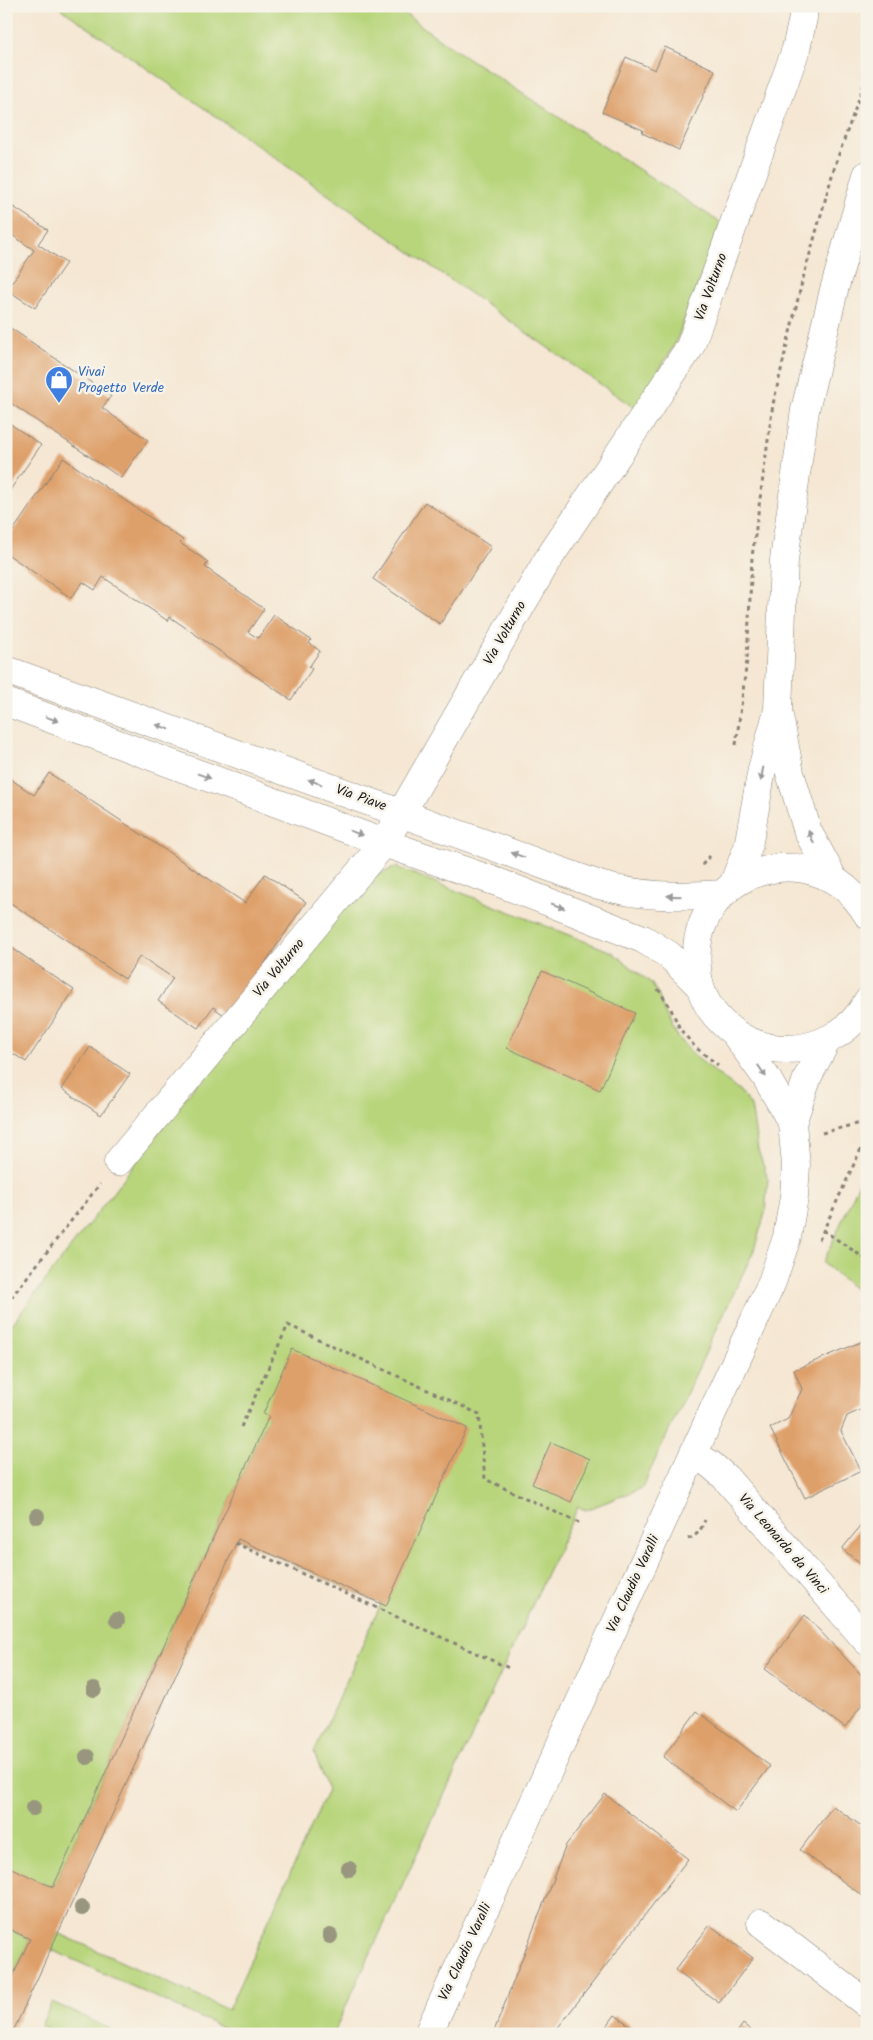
<svg xmlns="http://www.w3.org/2000/svg" width="873" height="2040" viewBox="0 0 873 2040" font-family="Kalam,sans-serif">
  <style>
    .green { fill: #b8d57b; stroke: #6a784c }
    .building { fill: #dea06b }
    .lines { fill: none; stroke-linecap: round; stroke-linejoin: round }
    .minor-casing { stroke: #888278; stroke-width: 29 }
    .path { stroke: #888278; stroke-width: 3; stroke-dasharray: 4 4; stroke-linecap: butt }
    .minor { stroke: #fff; stroke-width: 28 }
    .tree { fill: #98967e }
    .oneway { fill: #999 }
    .labels { text-anchor: middle; dominant-baseline: central; stroke-width: 5; stroke-linejoin: round; paint-order: stroke }
    .street-label { font-size: 14px; fill: #1c1c1c; stroke: #f7f3e8 }
    .shop-label { font-size: 14px; fill: #366cbe; stroke: #f7f3e8; text-anchor: start }
  </style>
  <rect width="100%" height="100%" fill="#f7f3e8"/>
  <filter id="ink" filterUnits="userSpaceOnUse"><feTurbulence type="fractalNoise" baseFrequency=".02" numOctaves="2"/><feDisplacementMap in="SourceGraphic" scale="10" xChannelSelector="R" yChannelSelector="G"/><feConvolveMatrix kernelMatrix="1 2 1 2 8 2 1 2 1" color-interpolation-filters="sRGB"/></filter>
  <filter id="wash" filterUnits="userSpaceOnUse"><feTurbulence type="fractalNoise" baseFrequency=".0096" numOctaves="4" result="noise"/><feDisplacementMap in="SourceGraphic" scale="20" xChannelSelector="R" yChannelSelector="G"/><feGaussianBlur stdDeviation="1.12" result="paint"/><feColorMatrix in="noise" values="0 0 0 0 0 0 0 0 0 0 0 0 0 0 0 0 0 1.4 0 .05"/><feComposite in="paint" operator="in"/></filter>
  <g filter="url(#wash)">
    <rect width="100%" height="100%" fill="#f5e7d3"/>
    <path class="green" d="M57 6H394L445 43 721 223 676 342 636 409Z
      M396 867 612 952 651 983 658 994 665 1014 678 1037 696 1057 740 1092 751 1106 758 1150 768 1179 765 1213 754 1250 642 1488 586 1510 578 1507 333 2034H236L50 1949 58 1933 228 2010 328 1790 314 1752 381 1604 238 1539 269 1416 53 1887 6 1868V1332L265 994 359 883Z
      M867 1165V1299L823 1263Z
      M6 1928 30 1939 6 1991Z
      M52 2002 121 2034H60L41 2025Z"/>
    <g id="blocks">
      <path class="building" d="M665 47 715 70 679 150 642 133 643 130 602 112 626 57 655 70Z
        M6 202 48 230 38 244 66 263 35 308 7 290 34 250 6 231Z
        M6 325 111 396 102 408 148 440 121 478 6 400Z
        M6 421 41 445 6 496Z
        M63 458 183 540 180 543 208 562 205 567 264 609 248 632 258 638 274 615 311 640 309 643 320 651 309 667 312 669 291 700 170 617 168 621 103 577 95 590 83 582 71 598 6 553V541Z
        M425 502 491 547 440 624 373 579Z
        M49 773 245 903 265 874 306 902 228 1018 213 1007 198 1028 158 1001 173 978 140 956 125 979 6 900V776L34 795Z
        M6 944 74 990 26 1062 6 1049Z
        M542 971 635 1013 600 1090 507 1048Z
        M90 1047 130 1074 101 1115 62 1089Z
        M863 1341 867 1350V1407L847 1416 841 1431 861 1471 805 1498 770 1428 788 1419 802 1389 794 1370Z
        M292 1349 467 1428 386 1606 238 1539 12 2034H6V1991L30 1939 6 1928V1868L7 1866 53 1887 269 1416 263 1414Z
        M551 1442 590 1459 571 1502 532 1484Z
        M867 1518V1568L842 1549Z
        M805 1615 867 1681V1698L845 1728 765 1669Z
        M697 1711 770 1766 736 1812 663 1757Z
        M605 1794 688 1859 553 2034H493L566 1845Z
        M833 1806 867 1830V1899L800 1850Z
        M710 1925 753 1958 719 2003 675 1970Z
        M615 2015 642 2034H601Z
        M743 2024 756 2034H736Z"/>
    </g>
  </g>
  <g filter="url(#ink)">
    <use href="#blocks" fill-opacity="0" stroke="#888278" stroke-width="1"/>
    <g class="lines">
      <defs>
        <path id="minor" d="M6 670 599 885C642 897 678 897 722 894
          M6 702 384 843 500 883 643 939 669 955 700 986
          M779 716 790 773 808 832 834 880
          M733 885 748 847 762 769 778 710 784 560 805 410 834 290 867 175
          M867 914C816 829 688 869 697 968 698 985 705 1003 716 1016 734 1037 759 1049 786 1049 819 1049 851 1032 867 1002
          M735 1034 766 1077 792 1123
          M118 1162 384 843 547 561 690 347 796 49 803 18V6
          M693 1454 710 1464 725 1477 867 1641
          M761 1923 867 2004
          M428 2034 772 1282 787 1237 794 1197 796 1165 792 1123 808 1076 827 1040"/>
      </defs>
      <use href="#minor" class="minor-casing"/>
      <path class="path" d="M736 745 747 660 752 557 773 404 802 282 835 165 867 76
        M702 865 711 855
        M658 989 670 1007 680 1029 695 1047 718 1065
        M822 1133 867 1121
        M823 1230 867 1260
        M819 1240 867 1136
        M6 1304 100 1184
        M241 1427 288 1325 479 1414 485 1479 579 1523
        M688 1539C698 1535 701 1530 705 1520
        M235 1543 511 1669"/>
      <use href="#minor" class="minor"/>
    </g>
    <g class="tree">
      <circle cx="37" cy="1516" r="8"/>
      <circle cx="117" cy="1620" r="8"/>
      <circle cx="94" cy="1689" r="8"/>
      <circle cx="87" cy="1757" r="8"/>
      <circle cx="33" cy="1808" r="8"/>
      <circle cx="349" cy="1869" r="8"/>
      <circle cx="82" cy="1908" r="8"/>
      <circle cx="330" cy="1936" r="8"/>
    </g>
    <defs><path id="oneway-solid" d="M-6-.8H1V-3.2L6.5 0L1 3.2V.8H-6Z" transform="scale(1.25)"/></defs>
    <g class="oneway">
      <use href="#oneway-solid" transform="translate(52 719) rotate(20)"/>
      <use href="#oneway-solid" transform="translate(163 727) rotate(-160)"/>
      <use href="#oneway-solid" transform="translate(762 774) rotate(101)"/>
      <use href="#oneway-solid" transform="translate(204 776) rotate(20)"/>
      <use href="#oneway-solid" transform="translate(315 782) rotate(-160)"/>
      <use href="#oneway-solid" transform="translate(356 833) rotate(20)"/>
      <use href="#oneway-solid" transform="translate(811 837) rotate(-113)"/>
      <use href="#oneway-solid" transform="translate(518 855) rotate(-160)"/>
      <use href="#oneway-solid" transform="translate(674 896) rotate(-179)"/>
      <use href="#oneway-solid" transform="translate(558 906) rotate(21)"/>
      <use href="#oneway-solid" transform="translate(762 1071) rotate(56)"/>
    </g>
  </g>
  <defs>
    <symbol id="shop-pin" viewBox="-11 -11 22 30"><path d="M0 17L-7.5 6A9.5 9.5 0 1 1 7.5 6Z" fill="#3f7fe0" stroke="#f7f3e8"/><path d="M-5-2.5h2.3a2.7 3.5 0 0 1 5.4 0H5L5.5 6h-11ZM-1.5-2.5h3a1.5 2.3 0 0 0-3 0Z" fill="#fff"/></symbol>
  </defs>
  <g fill-rule="evenodd">
    <use href="#shop-pin" x="43" y="364" width="32" height="43"/>
  </g>
  <g class="labels">
    <g class="street-label">
      <text transform="translate(711 287) rotate(-70)">Via Volturno</text>
      <text transform="translate(505 633) rotate(-60)">Via Volturno</text>
      <text transform="translate(361 798) rotate(20)">Via Piave</text>
      <text transform="translate(279 968) rotate(-50)">Via Volturno</text>
      <text transform="translate(783 1544) rotate(49)">Via Leonardo da Vinci</text>
      <text transform="translate(633 1584) rotate(-65)">Via Claudio Varalli</text>
      <text transform="translate(465 1952) rotate(-65)">Via Claudio Varalli</text>
    </g>
    <g class="shop-label">
      <text x="78" y="372">Vivai<tspan x="78" dy="16">Progetto Verde</tspan></text>
    </g>
  </g>
  <rect width="873" height="2040" fill="none" stroke="#f7f3e8" stroke-width="25"/>
</svg>
